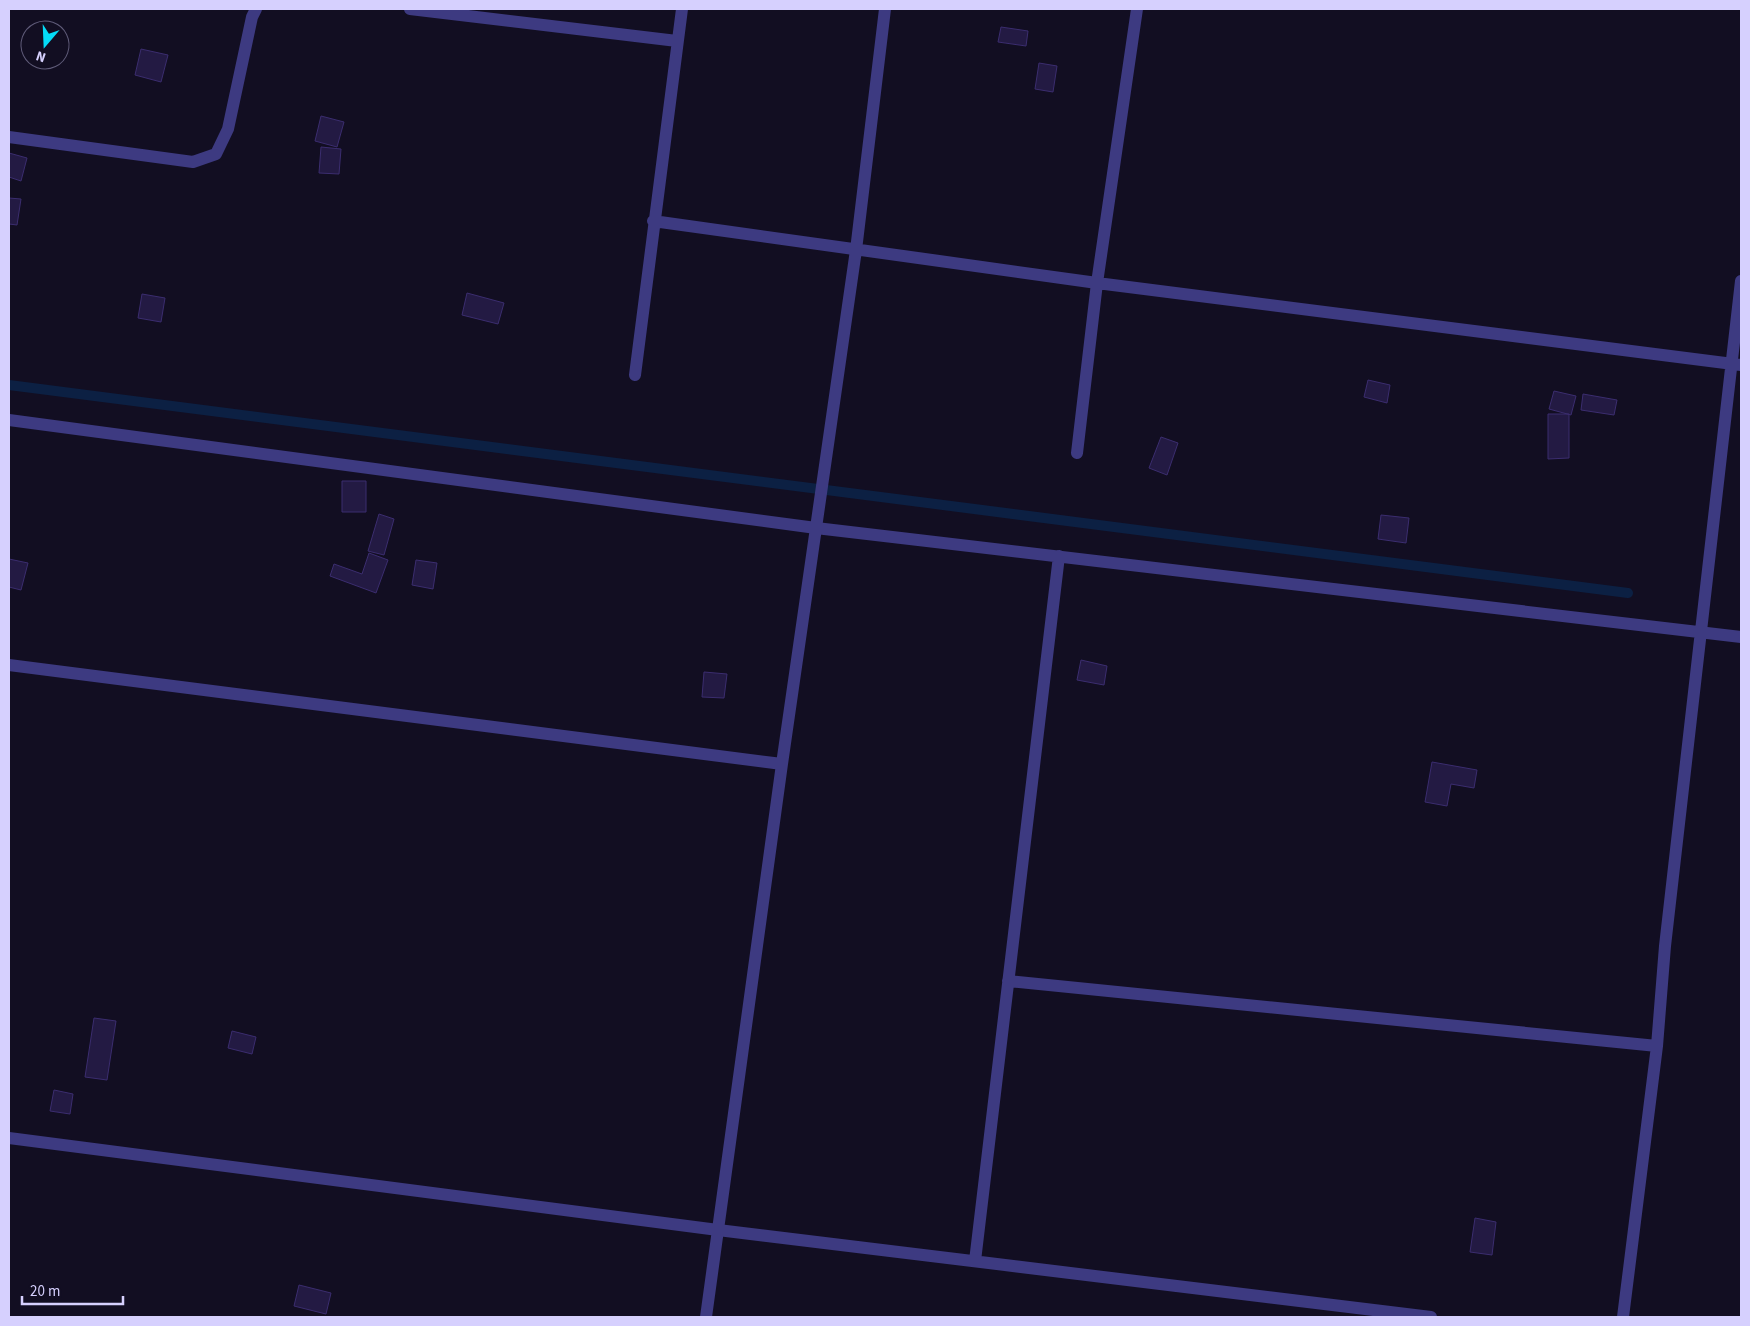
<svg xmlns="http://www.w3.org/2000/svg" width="1750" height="1326" viewBox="0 0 1750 1326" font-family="'Source Sans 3',sans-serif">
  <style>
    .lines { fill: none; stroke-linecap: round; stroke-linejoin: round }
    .stream { stroke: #0c2043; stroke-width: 10 }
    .building { fill: #231a43; stroke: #3b2d6f }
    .minor { stroke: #3d3a81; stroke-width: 12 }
  </style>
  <rect width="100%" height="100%" fill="#120e22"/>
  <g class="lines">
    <path class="stream" d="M9 385 1628 593"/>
  </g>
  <path class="building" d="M1001 27 1028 31 1026 46 998 42Z
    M141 49 168 55 161 82 135 75Z
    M1039 63 1057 66 1053 92 1035 89Z
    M321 116 344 122 337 147 315 141Z
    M321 147 341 149 339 174 319 173Z
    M9 153 27 158 21 181 9 177Z
    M9 198 21 199 17 225 9 224Z
    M467 293 504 303 498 324 462 315Z
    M142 294 165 298 161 322 138 318Z
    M1368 380 1390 385 1387 403 1364 397Z
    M1554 391 1576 396 1571 415 1549 409Z
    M1583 394 1617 400 1614 415 1581 410Z
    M1548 414H1569V458L1548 459Z
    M1161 437 1178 443 1167 475 1149 468Z
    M342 481H366V512H342Z
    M379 514 394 519 384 555 368 551Z
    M1381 515 1409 518 1406 543 1378 539Z
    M369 553 388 560 376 593 330 576 334 564 362 574Z
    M9 559 28 563 21 590 9 587Z
    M416 560 437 563 433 589 412 585Z
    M1081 660 1107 666 1104 685 1077 680Z
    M704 672 727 674 724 698 702 697Z
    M1432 762 1477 770 1474 788 1451 784 1447 806 1425 802Z
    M94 1018 116 1021 107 1080 85 1077Z
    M232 1031 256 1037 252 1054 228 1048Z
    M54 1090 73 1094 70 1114 50 1111Z
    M1475 1218 1496 1222 1492 1255 1470 1252Z
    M299 1285 331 1293 326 1314 294 1306Z"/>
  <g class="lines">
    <path class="minor" d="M410 9 677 41
      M9 137 193 162 216 154 228 129 252 17 256 9
      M653 221 1097 283 1741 365
      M635 375 682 9
      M9 420 816 528 1741 637
      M1077 453 1097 283 1137 9
      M9 665 782 764
      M1008 981 1657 1046
      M9 1138 718 1230 1431 1317
      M975 1261 1059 556
      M706 1317 782 764 856 250 885 9
      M1623 1317 1657 1046 1665 946 1741 281"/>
  </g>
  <rect width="1750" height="1326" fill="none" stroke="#d6d0fe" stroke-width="20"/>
  <g transform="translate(45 45) rotate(199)"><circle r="24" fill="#120e22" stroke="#605c7a"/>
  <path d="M0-4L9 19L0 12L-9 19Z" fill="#04dcf7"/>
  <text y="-8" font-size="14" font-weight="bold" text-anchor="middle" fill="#d6d0fe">N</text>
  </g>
  <path d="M22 1296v8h101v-8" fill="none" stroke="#d6d0fe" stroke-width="2.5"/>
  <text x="30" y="1296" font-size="15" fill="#d6d0fe" stroke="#120e22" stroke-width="4" paint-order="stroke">20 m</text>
</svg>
